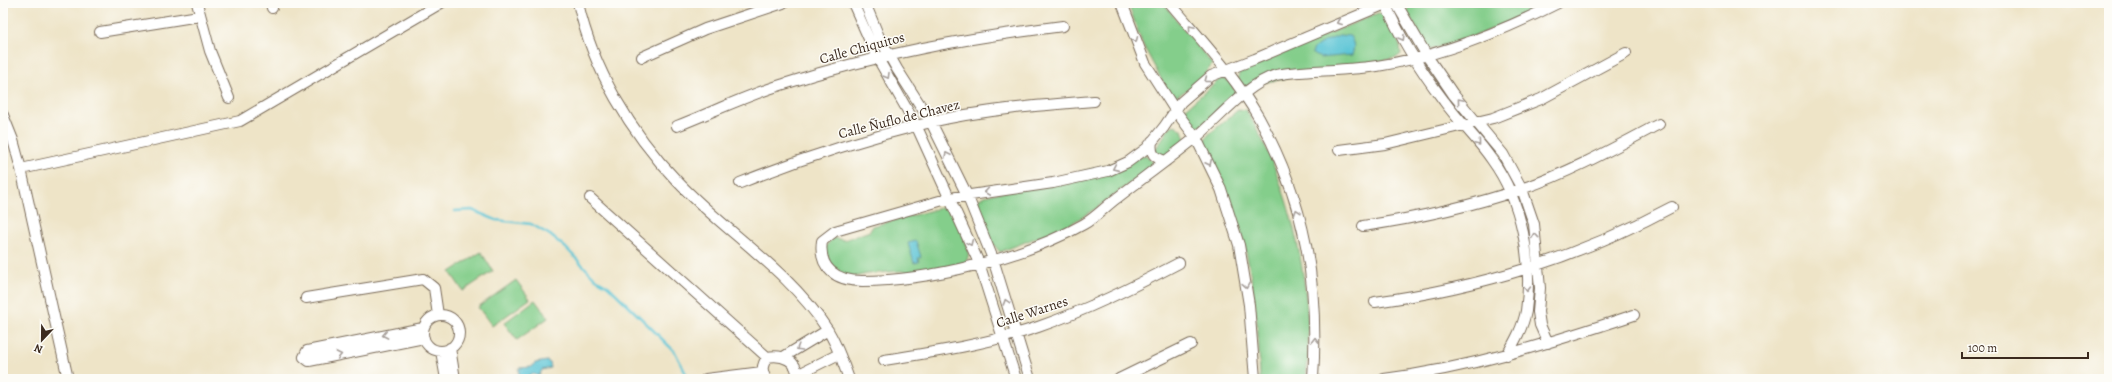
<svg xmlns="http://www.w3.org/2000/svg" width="2112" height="382" viewBox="0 0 2112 382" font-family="Alegreya,serif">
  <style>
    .green { fill: #84ce8b; stroke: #607c54 }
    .water { fill: #5ac4d5; stroke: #4a777a }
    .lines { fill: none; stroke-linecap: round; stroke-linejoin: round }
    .stream { stroke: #5ac4d5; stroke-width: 2.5 }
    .minor-casing { stroke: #7a6b59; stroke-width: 12 }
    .minor { stroke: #fff; stroke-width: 10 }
    .oneway { stroke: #a79f9a }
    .labels { text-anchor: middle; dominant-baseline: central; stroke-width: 3; stroke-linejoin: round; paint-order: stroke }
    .street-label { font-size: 14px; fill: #3b2a1e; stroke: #fdfcf7 }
  </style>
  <rect width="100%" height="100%" fill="#fdfcf7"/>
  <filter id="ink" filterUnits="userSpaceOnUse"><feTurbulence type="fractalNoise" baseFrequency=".025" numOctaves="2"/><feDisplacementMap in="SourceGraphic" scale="8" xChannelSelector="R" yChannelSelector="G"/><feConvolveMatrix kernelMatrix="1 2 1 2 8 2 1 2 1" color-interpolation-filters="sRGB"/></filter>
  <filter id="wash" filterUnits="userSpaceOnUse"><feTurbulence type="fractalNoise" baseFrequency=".012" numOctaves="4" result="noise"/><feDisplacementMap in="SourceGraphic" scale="16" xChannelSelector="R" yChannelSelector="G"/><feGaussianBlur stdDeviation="0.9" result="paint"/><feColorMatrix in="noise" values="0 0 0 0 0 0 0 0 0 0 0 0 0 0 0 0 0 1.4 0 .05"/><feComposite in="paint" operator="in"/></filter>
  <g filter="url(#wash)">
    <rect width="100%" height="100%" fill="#eee4c7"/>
    <path class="green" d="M1128 3H1163L1212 64C1207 75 1186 92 1175 97L1168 92 1142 43Z
      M1416 3H1551L1483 33 1429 50 1407 12 1409 5Z
      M1378 13 1387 15 1400 46 1401 54 1396 58 1245 86C1238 83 1237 80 1239 73L1243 70Z
      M1220 79H1225L1231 83 1236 93 1233 101 1200 127H1196L1184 113 1185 109Z
      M1239 109 1246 110C1291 182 1316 295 1306 379H1260C1259 329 1254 277 1240 228 1231 198 1214 171 1204 141L1208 135Z
      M1175 125 1182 130 1185 139 1164 159 1155 150 1170 127Z
      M1146 155 1155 165 1095 209 1069 225 1000 252 988 238 977 206 979 199 985 196Z
      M940 208H945C954 214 966 240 968 250 969 255 968 258 966 262L953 266 908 272 900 271 867 274 849 278 830 264 825 247 833 238 844 240 870 231 873 226Z
      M481 252 493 271 463 291 450 272Z
      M516 280 530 299 492 326 478 307Z
      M535 300 548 318 517 340 504 323Z"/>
    <path class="water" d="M1341 35 1350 36C1354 43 1355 47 1352 55L1320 58 1312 53C1314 43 1333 39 1341 35Z
      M916 241 921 257 918 258 919 262 914 263 908 243Z
      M547 361 550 363 551 368 542 370 539 376 532 374 528 376V379H519V368L532 367 535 363Z"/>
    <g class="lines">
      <path class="stream" d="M455 211 472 210 496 220 531 224 550 235 566 248 596 279 608 286 648 325 675 352 687 376"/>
    </g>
  </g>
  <g filter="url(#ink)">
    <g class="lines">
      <defs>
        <path id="minor" d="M197 3 210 51 229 98
          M271 3 272 8
          M578 3C593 69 630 132 677 181 725 232 788 269 827 329 837 344 843 363 849 379
          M853 3 877 57 917 127 979 263 1016 379
          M865 3 879 37 897 69 931 122 967 195 993 259 1030 379
          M1122 3 1145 63 1175 110 1196 138 1221 189 1239 245 1249 305 1255 379
          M1170 3C1201 40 1235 76 1259 118 1306 203 1319 284 1313 379
          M1385 3C1400 38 1421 71 1444 101 1459 122 1478 139 1492 160 1522 201 1533 261 1526 311 1523 327 1515 341 1507 355
          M1388 3 1255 59 1211 76 1181 102 1164 127 1147 148 1128 162 1108 171 1053 183 950 198 835 231 822 241C818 269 837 281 862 281 929 281 1026 257 1084 224 1096 217 1106 206 1117 198 1143 178 1169 159 1194 139 1218 120 1246 84 1276 75 1288 72 1302 72 1314 71 1335 70 1356 69 1377 66 1441 56 1501 32 1558 3
          M1396 3 1427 56 1453 94 1503 154 1522 189 1534 224 1540 288 1538 312 1540 325 1548 343
          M100 32 199 16
          M642 57 705 29 783 3
          M3 115 13 140 21 169 68 379
          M677 126C713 112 747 95 784 84 877 54 966 38 1063 26
          M1152 141C1150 154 1154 158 1166 161
          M1339 150 1385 144 1493 118 1541 99 1626 53
          M21 169 240 121 441 3
          M740 183C802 158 866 138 931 122 981 110 1042 105 1094 101
          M590 198 767 357
          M1363 226C1417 218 1469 207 1521 189 1569 173 1614 148 1659 124
          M306 298 423 279 434 288 438 315
          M1375 302C1482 287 1577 258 1672 207
          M423 333a18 18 0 1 1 36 0a18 18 0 1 1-36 0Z
          M423 328 307 351 304 357 309 361 424 338
          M450 348 455 379
          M441 351 446 379
          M785 356 828 330
          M884 360C936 352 988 344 1038 327 1087 310 1133 287 1179 263
          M797 375 839 354
          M706 379 762 372
          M766 379C761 370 762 366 767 357 782 354 799 360 797 379
          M1119 379 1191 344
          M1384 379C1471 368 1550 343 1634 315"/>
      </defs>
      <use href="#minor" class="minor-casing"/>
      <use href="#minor" class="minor"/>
    </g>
    <defs><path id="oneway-chevron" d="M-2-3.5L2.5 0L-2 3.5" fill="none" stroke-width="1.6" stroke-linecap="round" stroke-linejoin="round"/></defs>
    <g class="oneway">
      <use href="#oneway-chevron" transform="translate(1339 22) rotate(158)"/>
      <use href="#oneway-chevron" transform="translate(1191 28) rotate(-130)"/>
      <use href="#oneway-chevron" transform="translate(1402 38) rotate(60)"/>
      <use href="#oneway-chevron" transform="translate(1135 40) rotate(68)"/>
      <use href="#oneway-chevron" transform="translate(887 76) rotate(60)"/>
      <use href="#oneway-chevron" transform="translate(1207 80) rotate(142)"/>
      <use href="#oneway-chevron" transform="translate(1460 101) rotate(-130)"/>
      <use href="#oneway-chevron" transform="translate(1478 143) rotate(50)"/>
      <use href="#oneway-chevron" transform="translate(947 155) rotate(-115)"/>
      <use href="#oneway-chevron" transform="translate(1209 163) rotate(64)"/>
      <use href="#oneway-chevron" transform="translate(1115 168) rotate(156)"/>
      <use href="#oneway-chevron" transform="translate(987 192) rotate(172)"/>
      <use href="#oneway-chevron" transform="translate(1297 212) rotate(-109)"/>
      <use href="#oneway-chevron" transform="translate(1535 236) rotate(-96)"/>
      <use href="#oneway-chevron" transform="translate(970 243) rotate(66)"/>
      <use href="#oneway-chevron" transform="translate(1246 286) rotate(80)"/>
      <use href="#oneway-chevron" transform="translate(1527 289) rotate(91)"/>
      <use href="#oneway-chevron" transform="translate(1006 302) rotate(-107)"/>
      <use href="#oneway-chevron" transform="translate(385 335) rotate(169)"/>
      <use href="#oneway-chevron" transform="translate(1315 340) rotate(-89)"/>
      <use href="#oneway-chevron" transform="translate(799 348) rotate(149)"/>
      <use href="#oneway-chevron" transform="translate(339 355) rotate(-11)"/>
    </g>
  </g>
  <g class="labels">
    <g class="street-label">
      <text transform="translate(862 48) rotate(-15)">Calle Chiquitos</text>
      <text transform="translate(899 119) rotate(-14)">Calle Ñuflo de Chavez</text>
      <text transform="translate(1032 312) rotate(-18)">Calle Warnes</text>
    </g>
  </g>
  <rect width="2112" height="382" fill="none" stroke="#fdfcf7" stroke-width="16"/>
  <g transform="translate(42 340) rotate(202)" stroke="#fdfcf7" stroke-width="3" paint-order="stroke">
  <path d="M0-3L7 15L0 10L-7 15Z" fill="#3b2a1e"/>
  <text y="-6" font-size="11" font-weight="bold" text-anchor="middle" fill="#3b2a1e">N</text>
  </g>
  <path d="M1962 352v6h126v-6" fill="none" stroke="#3b2a1e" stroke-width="2"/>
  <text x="1968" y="352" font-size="12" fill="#3b2a1e" stroke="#fdfcf7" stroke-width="3" paint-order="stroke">100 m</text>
</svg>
